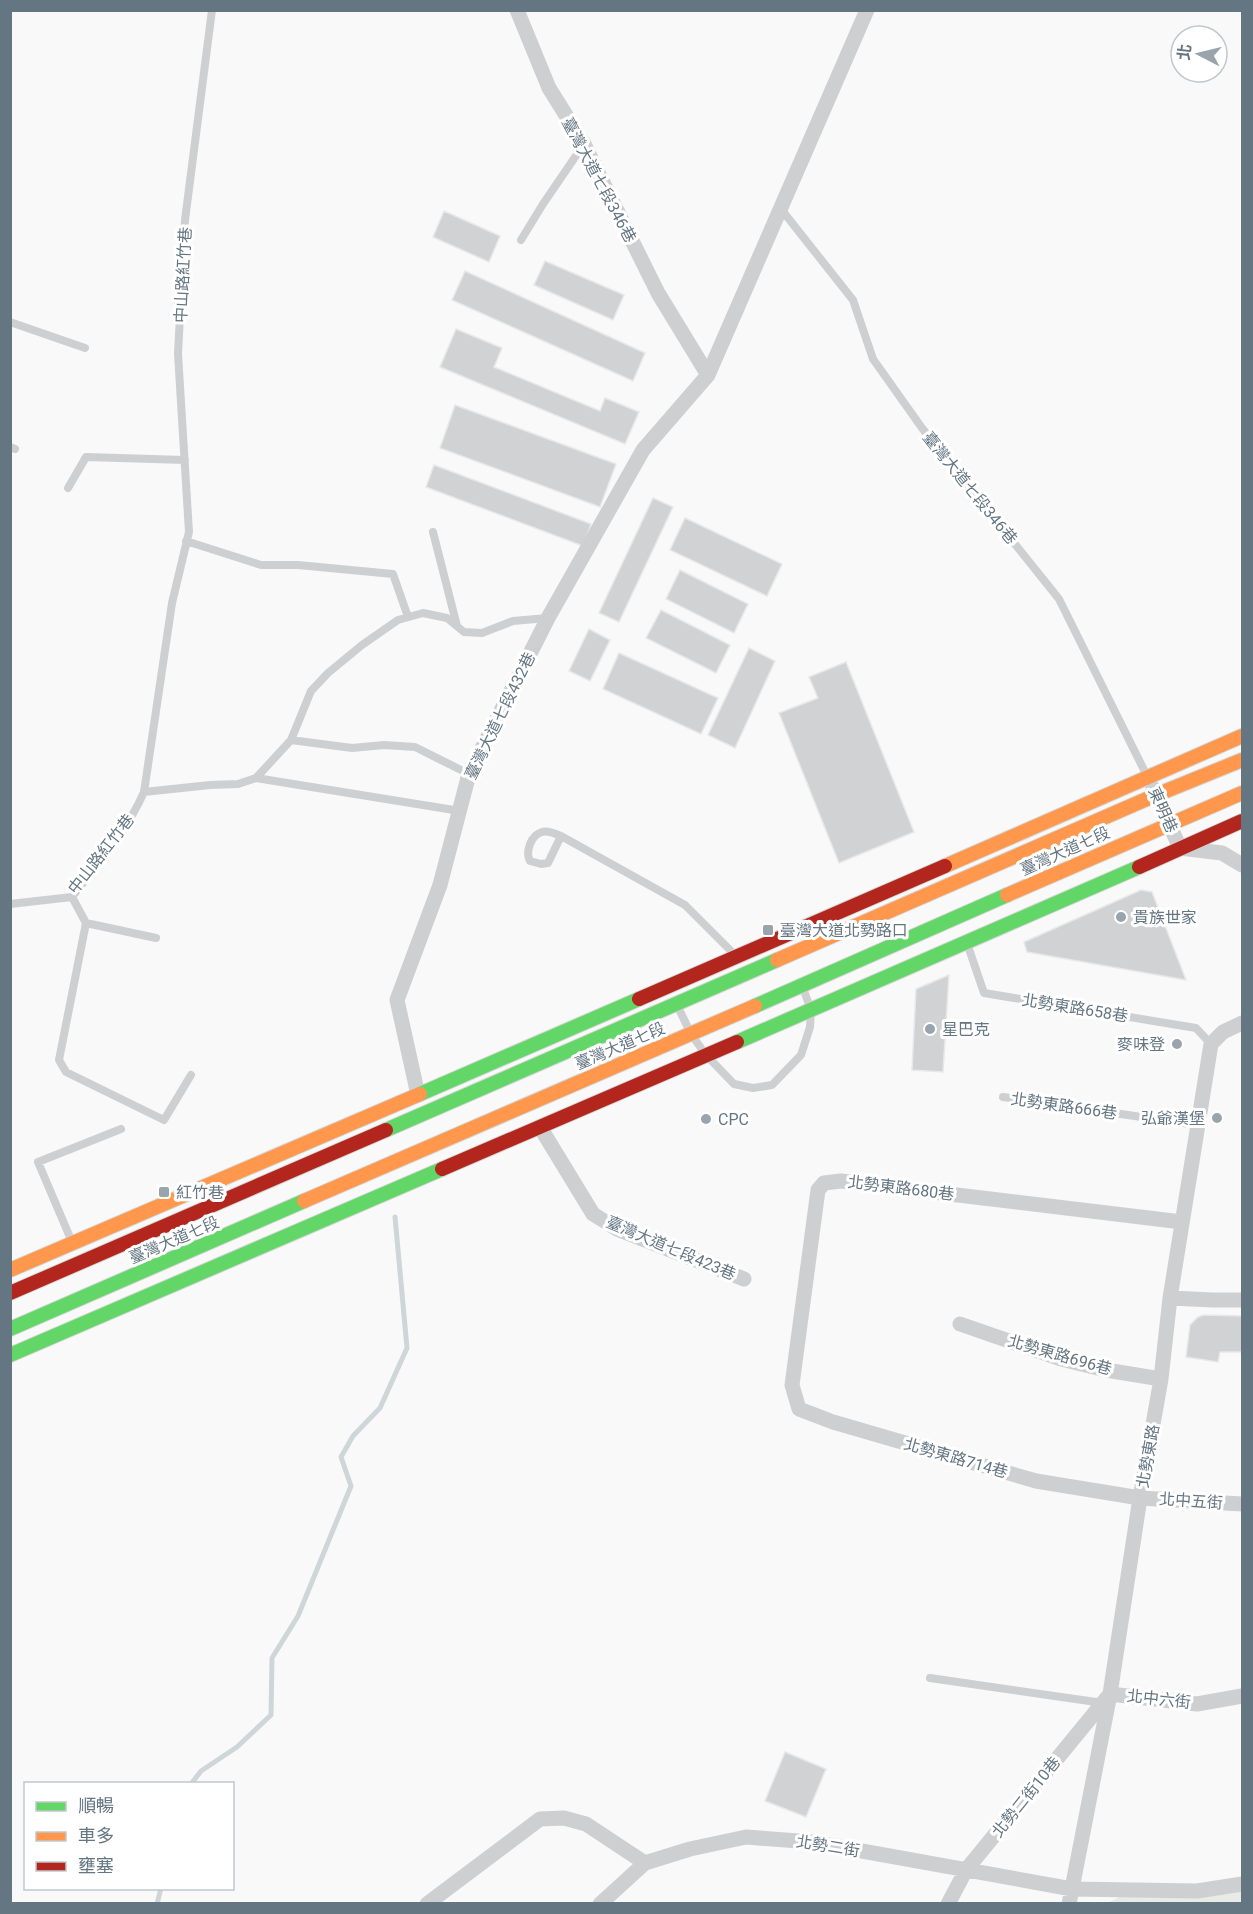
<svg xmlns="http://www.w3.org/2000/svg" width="1253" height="1914" viewBox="0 0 1253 1914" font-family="Roboto,'Noto Sans TC',sans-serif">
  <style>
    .green { fill: #e8ebe6 }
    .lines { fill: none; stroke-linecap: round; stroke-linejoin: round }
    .stream { stroke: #ced6d9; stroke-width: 5 }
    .building { fill: #d0d2d3; stroke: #e8e8e8; stroke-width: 1.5 }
    .fast-casing { stroke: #d5d6d7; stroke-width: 16 }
    .slow-casing { stroke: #d5d6d7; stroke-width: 16 }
    .jam-casing { stroke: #d5d6d7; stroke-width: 16 }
    .lane { stroke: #cecfd0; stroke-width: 8 }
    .street { stroke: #cecfd0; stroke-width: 15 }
    .fast { stroke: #63d668; stroke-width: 14 }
    .slow { stroke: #ff974d; stroke-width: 14 }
    .jam { stroke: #b3261e; stroke-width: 14 }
    .poi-dot { fill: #99a4ac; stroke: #fff; stroke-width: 2 }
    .labels { text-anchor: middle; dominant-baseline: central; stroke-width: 6; stroke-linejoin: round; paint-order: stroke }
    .street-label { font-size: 16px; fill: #657683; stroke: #fff }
    .poi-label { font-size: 16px; fill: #657683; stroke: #fff; text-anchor: start }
  </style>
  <rect width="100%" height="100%" fill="#f9f9f9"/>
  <path class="green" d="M1242 1891V1903L1106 1904 1119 1897Z"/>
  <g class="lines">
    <path class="stream" d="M191 1784 201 1771 237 1747 271 1715 272 1658 298 1616 351 1486 341 1457 353 1436 380 1408 407 1348 395 1217
      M157 1904 161 1888"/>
  </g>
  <path class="building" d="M444 211 500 236 489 262 433 237Z
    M545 261 624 295 613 320 534 285Z
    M465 271 645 353 633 381 452 300Z
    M456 329 502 348 494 367 600 411 605 398 639 412 625 444 440 367Z
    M455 405 616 464 600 507 440 448Z
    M434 465 591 524 583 546 426 487Z
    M653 498 673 507 619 622 599 613Z
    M685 518 782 564 767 596 670 550Z
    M680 570 748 604 734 633 666 599Z
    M661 610 730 645 716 673 646 638Z
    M589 629 610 640 590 681 569 671Z
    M749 648 775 661 735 748 708 735Z
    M619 653 718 698 701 734 603 689Z
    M846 662 914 832 839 863 779 713 818 698 809 677Z
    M1141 890 1152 892 1186 980 1027 952 1024 942Z
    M949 975 943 1072 912 1070 916 989Z
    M1204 1315 1242 1316V1352H1220L1218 1362 1186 1357 1190 1325 1198 1317Z
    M785 1752 826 1769 806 1817 765 1801Z"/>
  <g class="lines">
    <defs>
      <path id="fast" d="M755 1006 1007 895
        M737 1042 1139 867
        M420 1094 639 999
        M386 1130 777 960
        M10 1329 304 1201
        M10 1355 442 1169"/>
      <path id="slow" d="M945 866 1242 736
        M1007 895 1242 793
        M777 960 1156 795 1242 760
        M304 1201 755 1006
        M10 1270 420 1094"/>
      <path id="jam" d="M1139 867 1242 821
        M639 999 945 866
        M442 1169 737 1042
        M10 1293 386 1130"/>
    </defs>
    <use href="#fast" class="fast-casing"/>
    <use href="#slow" class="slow-casing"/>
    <use href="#jam" class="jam-casing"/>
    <path class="lane" d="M781 209 853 300 873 359 922 428 1059 599 1146 774
      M521 240 543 204 584 144
      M10 322 85 348
      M10 447 15 449
      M68 488 86 457 185 460
      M433 532 457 626
      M186 541 261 565H298L393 574 408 617
      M291 740 352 748 384 745 415 747 469 774
      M256 778 460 811
      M144 792 210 785 238 784 256 778 291 740 311 691 328 673 362 645 398 620 423 613 447 618 464 632 482 633 513 621 547 618
      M561 836 548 863 541 864 530 861C525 852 531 835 542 832 548 830 556 834 561 836L685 905 734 954
      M72 897 86 923 59 1060 66 1072 164 1120 191 1075
      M10 904 72 897C98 863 127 831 144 792L172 603 189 532 178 354 185 220 212 10
      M86 923 156 938
      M968 946 984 993 1196 1028 1211 1044
      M678 1007 691 1034 706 1055 734 1084 753 1088 772 1085 801 1055 810 1027 811 1010 803 988
      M1003 1097 1197 1125
      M72 1242 38 1162 121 1129
      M930 1678 1103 1703"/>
    <path class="street" d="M517 10 549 88 584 144 658 293 708 375
      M1153 788 1180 848 1222 853 1242 865
      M418 1095 397 1000 440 885 469 774 548 618 643 450 708 375 867 10
      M540 1127 593 1214 617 1229 744 1279
      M1182 1222 841 1181 824 1183 818 1190 792 1385 799 1409 833 1422 1036 1481 1140 1498 1242 1504
      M1170 1298 1213 1300H1242
      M960 1324 1061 1359 1106 1370 1161 1379
      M427 1904 540 1819 564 1818 586 1824 645 1863
      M600 1904 645 1863 690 1849 746 1837 812 1842 1072 1889 1197 1891 1242 1884
      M948 1904 966 1870 1110 1694 1197 1704 1242 1696
      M1069 1904 1110 1694 1140 1498 1161 1379 1170 1298 1211 1044 1223 1032 1242 1023"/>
    <use href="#fast" class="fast"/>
    <use href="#slow" class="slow"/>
    <use href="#jam" class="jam"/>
  </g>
  <g class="poi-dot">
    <circle cx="1121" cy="917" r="6"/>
    <rect x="762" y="924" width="12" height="12" rx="3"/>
    <circle cx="930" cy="1029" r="6"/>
    <circle cx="1177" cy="1044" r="6"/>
    <circle cx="1217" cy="1118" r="6"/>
    <circle cx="706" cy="1119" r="6"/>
    <rect x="158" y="1186" width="12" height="12" rx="3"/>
  </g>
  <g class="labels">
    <g class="street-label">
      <text transform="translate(599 180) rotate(62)">臺灣大道七段346巷</text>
      <text transform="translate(183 275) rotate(-87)">中山路紅竹巷</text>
      <text transform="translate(970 488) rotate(51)">臺灣大道七段346巷</text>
      <text transform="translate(500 716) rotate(-64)">臺灣大道七段432巷</text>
      <text transform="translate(1163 810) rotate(66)">東明巷</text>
      <text transform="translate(1065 851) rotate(-24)">臺灣大道七段</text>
      <text transform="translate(101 854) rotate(-52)">中山路紅竹巷</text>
      <text transform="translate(1075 1008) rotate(9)">北勢東路658巷</text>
      <text transform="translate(620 1046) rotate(-23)">臺灣大道七段</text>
      <text transform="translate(1064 1106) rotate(8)">北勢東路666巷</text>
      <text transform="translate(901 1188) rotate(7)">北勢東路680巷</text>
      <text transform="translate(174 1240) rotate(-23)">臺灣大道七段</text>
      <text transform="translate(671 1248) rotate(23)">臺灣大道七段423巷</text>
      <text transform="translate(1060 1355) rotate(16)">北勢東路696巷</text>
      <text transform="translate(1148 1456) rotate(-80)">北勢東路</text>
      <text transform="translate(956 1458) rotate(16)">北勢東路714巷</text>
      <text transform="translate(1191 1501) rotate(4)">北中五街</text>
      <text transform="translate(1159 1699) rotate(6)">北中六街</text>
      <text transform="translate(1026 1797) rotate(-51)">北勢二街10巷</text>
      <text transform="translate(828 1846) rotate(9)">北勢二街</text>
    </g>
    <g class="poi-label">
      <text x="1133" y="917">貴族世家</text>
      <text x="780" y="930">臺灣大道北勢路口</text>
      <text x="942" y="1029">星巴克</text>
      <text x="1165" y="1044" text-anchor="end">麥味登</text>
      <text x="1205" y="1118" text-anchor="end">弘爺漢堡</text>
      <text x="718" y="1119">CPC</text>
      <text x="176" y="1192">紅竹巷</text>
    </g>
  </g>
  <rect width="1253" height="1914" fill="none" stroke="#657683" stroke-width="24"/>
  <rect x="24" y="1782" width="210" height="108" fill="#ffffff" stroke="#c1c8cd" stroke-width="1.5"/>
  <rect x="36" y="1802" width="30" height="9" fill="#63d668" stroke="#c1c8cd" stroke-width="1.5"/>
  <text x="78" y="1812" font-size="18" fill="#657683">順暢</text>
  <rect x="36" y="1832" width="30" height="9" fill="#ff974d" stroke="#c1c8cd" stroke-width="1.5"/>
  <text x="78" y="1842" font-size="18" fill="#657683">車多</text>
  <rect x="36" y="1862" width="30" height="9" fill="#b3261e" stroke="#c1c8cd" stroke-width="1.5"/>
  <text x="78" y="1872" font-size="18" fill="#657683">壅塞</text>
  <g transform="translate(1199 54) rotate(277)"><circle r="28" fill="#ffffff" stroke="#c1c8cd" stroke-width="1.5"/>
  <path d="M0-4.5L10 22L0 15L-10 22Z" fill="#99a4ac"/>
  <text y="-9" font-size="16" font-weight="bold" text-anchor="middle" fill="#657683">北</text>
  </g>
</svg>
